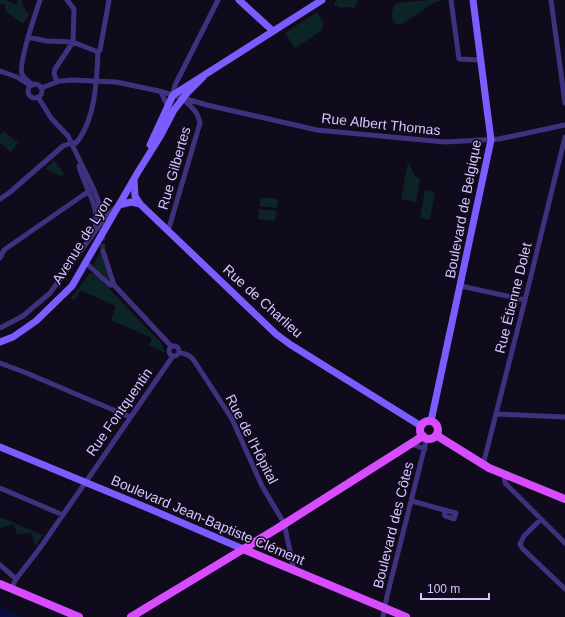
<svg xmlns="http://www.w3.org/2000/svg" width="565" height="617" viewBox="0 0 565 617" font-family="Arial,sans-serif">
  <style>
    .green { fill: #0d2427 }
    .water { fill: #05103a }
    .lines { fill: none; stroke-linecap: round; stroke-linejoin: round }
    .street-tunnel { stroke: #2e263f; stroke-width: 5; stroke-dasharray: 5 2.5; stroke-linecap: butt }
    .street { stroke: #40317f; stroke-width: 5 }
    .secondary { stroke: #7a5cff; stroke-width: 7 }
    .primary { stroke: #d84cff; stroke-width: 8 }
    .labels { text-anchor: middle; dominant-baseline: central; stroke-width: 3; stroke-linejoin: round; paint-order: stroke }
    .street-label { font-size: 14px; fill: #d5c5ff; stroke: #100a1d }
  </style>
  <rect width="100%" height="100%" fill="#100a1d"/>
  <path class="green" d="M0 0H5L17 5 18 2 17 0H22L23 6 29 15 23 24 5 10V4H0Z
    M336 0H358L354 8 347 7 340 8 334 5Z
    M430 0H444L435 2 402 24H396C390 18 391 11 396 3Z
    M317 12 324 24 321 31 295 48 285 33Z
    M3 131 18 143 11 152 0 143V135Z
    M53 159 64 173 62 177 45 169 52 163Z
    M408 163 410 164 413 173 420 180 416 202 401 199Z
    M425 190 435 192 430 220 420 218Z
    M261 197 278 199 277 208 259 206Z
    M259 209 277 211 275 221 258 219Z
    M101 252 111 283 93 265Z
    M90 273 96 275 162 344 165 353 149 345 152 338 111 320 116 306 80 290 75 300 71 298Z
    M0 517 43 535 35 546 31 532 17 535 14 524 0 528Z"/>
  <path class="water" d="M0 607 24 617H0Z"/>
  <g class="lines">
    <path class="street-tunnel" d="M101 214 103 251"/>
    <path class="street" d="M451 0 459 59 480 60
      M551 0 565 103
      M28 37 46 41 73 42 98 52
      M0 71 17 77 28 84
      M57 82 54 73 55 69 73 42 74 9 67 0
      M28 91a7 7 0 1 1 14 0a7 7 0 1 1-14 0Z
      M33 85C29 82 24 78 22 74 18 63 36 12 40 0
      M41 88 60 81 72 80 116 82 159 91 207 105 317 130 445 142 499 139 565 125
      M161 92 167 105
      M38 97 51 118 68 136 94 190 98 200 101 214
      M172 97 175 85 218 0
      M71 143H76C95 121 97 80 98 52L100 50 109 0
      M79 166C85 190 100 204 95 229
      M0 199 9 193 63 146 71 143
      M168 231 200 123C198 112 191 106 183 99
      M103 251 114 285 171 346
      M0 258 4 250 89 191
      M86 263 110 285H114
      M461 286 525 300
      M0 328 23 316 50 293 104 219 115 208
      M169 351a5 5 0 1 1 10 0a5 5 0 1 1-10 0Z
      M179 352 188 355 193 359 232 419 262 486 284 523 294 570
      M0 363 24 372 130 417
      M496 414 565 417
      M411 444 425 449
      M483 465 525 300 565 137
      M504 475 505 483 565 543
      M0 488 63 515
      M412 501 444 510 445 516 454 519 456 513 444 510
      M541 519 524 536 520 544 522 548 565 589
      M0 565 16 579
      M11 589 16 579 40 548 173 356
      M383 617 387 596 427 438"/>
    <path class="secondary" d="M239 0 273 31
      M150 145 173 95 322 0
      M134 179 135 196 140 204 276 334 291 345 421 426
      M119 205 131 202 140 204
      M0 342 13 337 36 321 72 286 138 172 161 135 174 110 187 93 203 77
      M431 421 491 140 473 0
      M0 447 150 509 243 549"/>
    <path class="primary" d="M420 430a9 9 0 1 1 18 0a9 9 0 1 1-18 0Z
      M436 435 489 468 565 499
      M243 549 406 617
      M0 584 79 617
      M131 617 278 528 423 436"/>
  </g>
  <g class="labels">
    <g class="street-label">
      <text transform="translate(381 124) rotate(6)">Rue Albert Thomas</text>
      <text transform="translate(174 168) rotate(-74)">Rue Gilbertes</text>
      <text transform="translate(463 209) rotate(-79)">Boulevard de Belgique</text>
      <text transform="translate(82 240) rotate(-58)">Avenue de Lyon</text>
      <text transform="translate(513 298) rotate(-76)">Rue Étienne Dolet</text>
      <text transform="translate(263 301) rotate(42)">Rue de Charlieu</text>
      <text transform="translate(119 412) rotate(-55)">Rue Fontquentin</text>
      <text transform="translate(252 439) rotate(63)">Rue de l'Hôpital</text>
      <text transform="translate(208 520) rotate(23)">Boulevard Jean-Baptiste Clément</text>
      <text transform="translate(393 525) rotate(-76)">Boulevard des Côtes</text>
    </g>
  </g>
  <path d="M421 593v6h68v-6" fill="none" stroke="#d5c5ff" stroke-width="2"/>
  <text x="427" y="593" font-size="12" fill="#d5c5ff" stroke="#100a1d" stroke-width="3" paint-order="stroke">100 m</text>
</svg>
